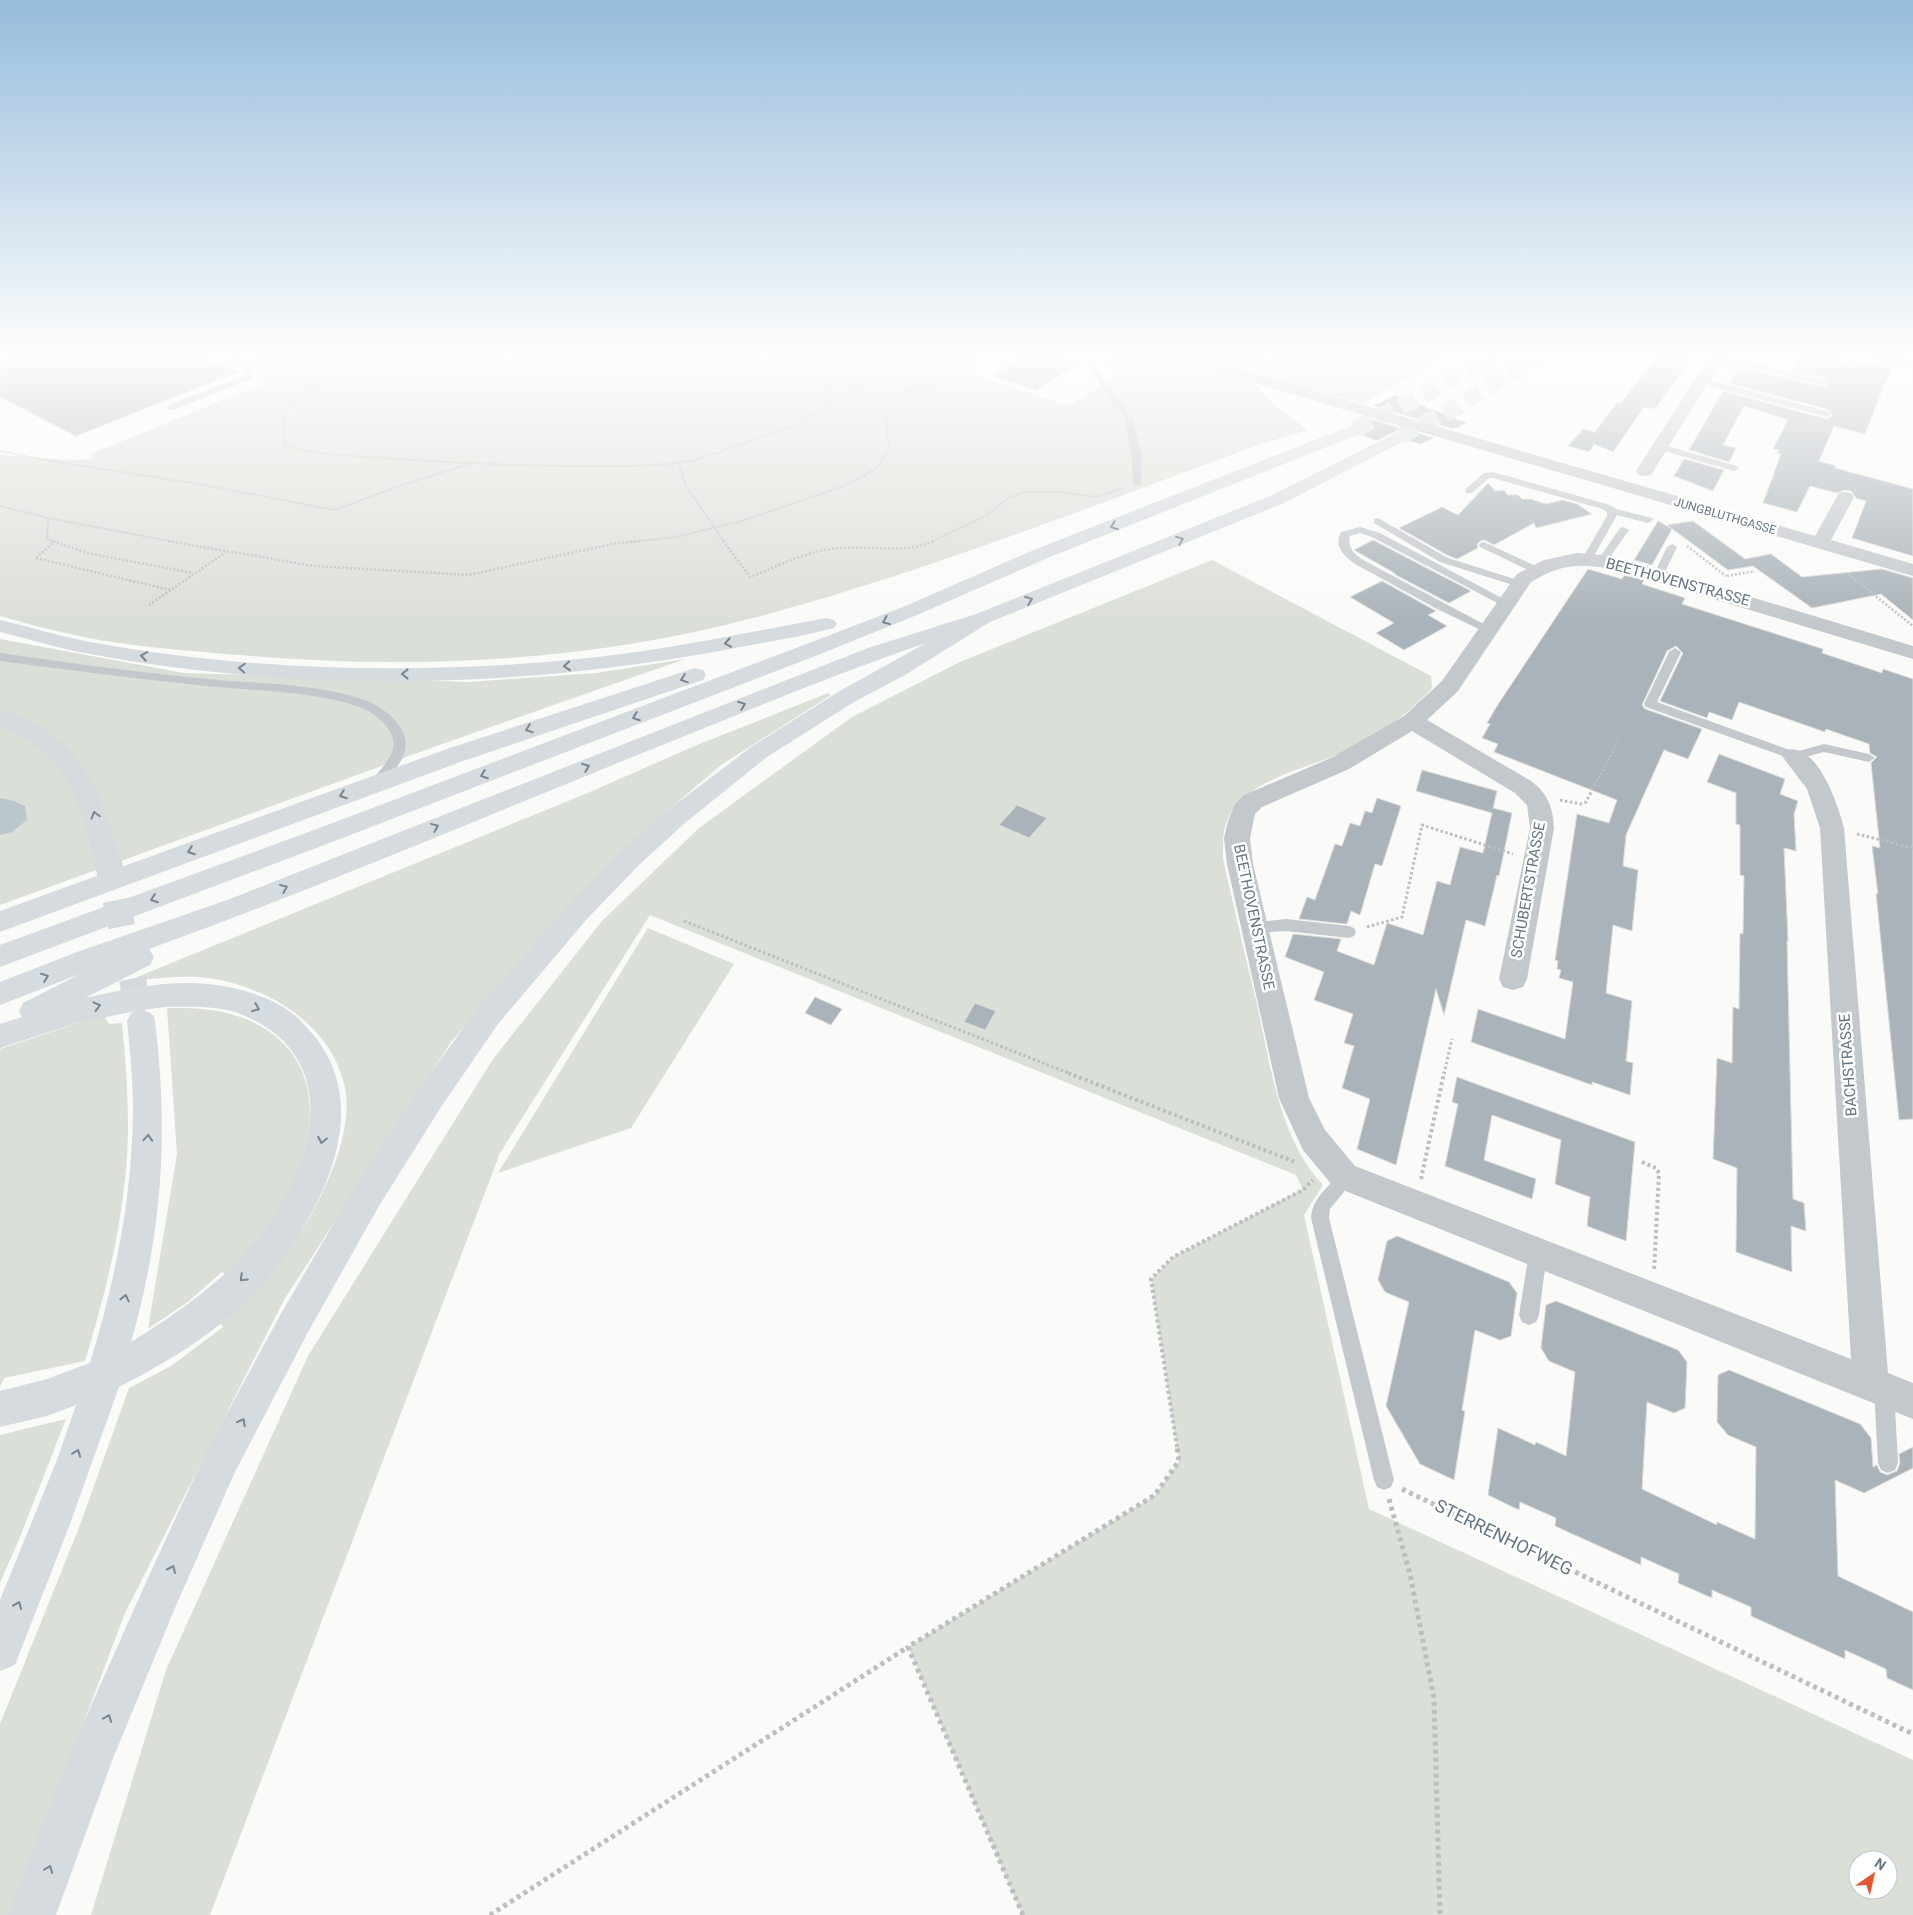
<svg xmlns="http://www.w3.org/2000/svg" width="1913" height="1915" viewBox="0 0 1913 1915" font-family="Roboto,sans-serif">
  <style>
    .green { fill: #dadfd7; fill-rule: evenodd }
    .water { fill: #bbc7cb }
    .building { fill: #aab3b9; stroke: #dcdcda }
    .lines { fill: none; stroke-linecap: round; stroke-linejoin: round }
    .highway-tunnel-far1 { stroke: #d5d9db; stroke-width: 17; stroke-dasharray: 17 8; stroke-linecap: butt }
    .highway-tunnel { stroke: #d5d9db; stroke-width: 27; stroke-dasharray: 27 13; stroke-linecap: butt }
    .path-far4 { stroke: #bbbfc2; stroke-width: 2; stroke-dasharray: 1 1; stroke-linecap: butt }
    .path-far3 { stroke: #bbbfc2; stroke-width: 2.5; stroke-dasharray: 2 2; stroke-linecap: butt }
    .path-far2 { stroke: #bbbfc2; stroke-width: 3; stroke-dasharray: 2.5 2.5; stroke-linecap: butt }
    .path-far1 { stroke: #bbbfc2; stroke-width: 4; stroke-dasharray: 3 3; stroke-linecap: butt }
    .path { stroke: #bbbfc2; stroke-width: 5; stroke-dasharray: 4 4; stroke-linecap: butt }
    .lane { fill: #c3c8cc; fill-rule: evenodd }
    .street { fill: #c3c8cc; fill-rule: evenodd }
    .highway { fill: #d6dbdf; fill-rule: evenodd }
    .oneway { stroke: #768591 }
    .labels { text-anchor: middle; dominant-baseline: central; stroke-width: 5; stroke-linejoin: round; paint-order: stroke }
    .far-street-label { font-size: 12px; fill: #657683; stroke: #fff }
    .street-label { font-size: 15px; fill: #657683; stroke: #fff }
    .near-street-label { font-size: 18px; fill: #657683; stroke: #fff }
  </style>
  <rect width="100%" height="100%" fill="#fafaf8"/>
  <path class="green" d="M241 354H980L968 373 1070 406 1113 378 1108 354H1450L1364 403 1290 384 1241 378 1257 386 1279 409 1308 430 1264 443C1096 504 930 571 757 617 592 661 421 670 251 656 193 651 126 647 70 634 46 629 23 622 0 616V455L69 460 93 459 90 454 267 382Z
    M1212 560 1431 676 1432 688C1411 713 1370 741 1339 754 1306 768 1252 780 1232 811 1222 826 1223 841 1223 859 1234 907 1245 956 1257 1004 1270 1064 1280 1140 1323 1185L1304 1215 1369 1509 1913 1760V1915H1022L908 1647 1155 1495 1179 1461 1151 1279 1173 1257 1303 1189 1296 1175 650 915 500 1153 210 1915H91L166 1670 308 1356 493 1059 602 921 699 828 852 717 960 662ZM1858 1860H1888V1890H1858Z
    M0 639 184 673 468 682 597 673 685 659 431 748 0 905Z
    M828 693 831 695 721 765 657 820 562 915 451 1042 284 1300 125 1613 11 1915H0V1724L80 1525 129 1388 171 1366 223 1327 219 1320C251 1287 289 1256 311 1215 330 1181 353 1127 345 1088 332 1022 261 982 198 977 179 976 160 978 141 980L137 977 583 795 697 745Z
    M648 928 734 964 631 1128 498 1173Z
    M167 1008C188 1008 210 1008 231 1014 311 1037 325 1106 296 1177 281 1214 253 1245 227 1275L222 1272 189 1301 148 1329 177 1154Z
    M104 1016 109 1024 122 1023C127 1075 131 1128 125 1179 119 1241 103 1301 85 1361L4 1378 0 1387V1049L90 1019Z
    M66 1419 20 1537 0 1583V1435Z"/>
  <path class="water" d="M0 798 14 801 25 806 27 820 12 832 0 835Z"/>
  <path class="building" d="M19 354H40L46 357 54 354 71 356 76 354H197L238 372 76 436 0 397V361Z
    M1026 354H1053L1079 363 1036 390 991 375Z
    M1659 354H1694L1655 409 1644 407 1613 452 1594 444 1589 452 1568 446 1583 429 1595 432 1617 402 1621 403Z
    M1803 354H1819L1848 361 1849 358 1891 368 1865 434 1834 426 1819 461 1836 466 1835 468 1913 489V556L1852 538 1866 501 1856 498 1851 491 1845 490 1837 493 1810 486 1797 512 1763 503 1781 454 1777 453 1779 450 1773 449 1788 420 1744 406 1723 445 1736 448 1729 462 1689 450 1723 391 1827 419 1832 416 1830 410 1729 383 1739 367 1823 387 1828 384V380L1823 377 1793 371Z
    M1395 395 1467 423 1453 429 1373 406Z
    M1360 416 1434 438 1420 444 1408 440 1410 435 1408 431 1400 429 1378 440H1374L1363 435 1366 428 1361 423Z
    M1684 459 1724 470 1713 491 1674 476Z
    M1488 483 1495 491 1504 490 1508 495H1518L1522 499H1531L1546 504 1563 500 1577 504 1592 514 1536 528 1534 523 1494 545 1485 540 1480 541 1477 544 1478 548 1457 559 1449 556 1399 528 1442 507 1458 515Z
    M1658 521 1672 529 1652 565 1634 560Z
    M1693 521 1745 559 1771 554 1802 577 1882 569 1913 578V620L1881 594 1812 608 1753 566 1728 570 1667 525Z
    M1373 540 1471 591 1449 603 1394 574H1396L1354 550Z
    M1588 569 1622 579 1625 574 1644 580 1642 584 1685 598 1682 604 1823 649 1822 653 1882 673 1883 669 1913 679V1119L1899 1120 1876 893 1878 894 1872 846 1880 848 1871 763 1877 757 1870 753 1869 744 1826 729 1825 732 1739 702 1732 720 1709 712 1707 718 1660 701 1683 653 1676 646 1667 651 1642 705 1645 709 1702 729 1688 759 1664 750 1626 835 1623 866 1638 870 1632 931 1613 925 1606 993 1632 1001 1626 1061 1633 1063 1630 1095 1592 1082V1085L1471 1042 1478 1009 1565 1039 1573 982 1559 978 1561 970 1557 969 1558 961 1555 960 1577 814 1609 823 1617 800 1494 752 1498 744 1482 738 1490 724 1487 723 1497 706Z
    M1382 581 1436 611 1428 615 1447 626 1404 650 1376 633 1394 623 1350 597Z
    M1719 754 1785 779 1780 794 1798 801 1794 814 1796 851 1784 848 1788 941H1787L1793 1199 1804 1203 1806 1231 1791 1226 1792 1272 1736 1252 1737 1168 1713 1159 1717 1058 1732 1063 1733 1007 1739 1009 1740 933 1743 934 1744 876 1740 875V825L1736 824V793L1707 782Z
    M1422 770 1497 791 1493 808 1512 813 1499 876 1497 875 1485 926 1466 920 1444 1015 1436 989 1396 1165 1357 1149 1370 1099 1342 1088 1354 1046 1344 1043 1353 1014 1314 1000 1324 972 1285 957 1293 934 1341 939 1337 951 1374 965 1387 923 1423 935 1437 881 1450 885 1460 847 1483 853 1492 813 1416 791Z
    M1377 798 1401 806 1382 866 1375 864 1360 915 1351 911 1347 924 1299 919 1307 897 1315 900 1335 844 1342 846 1350 823 1360 826 1365 811 1372 813Z
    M1017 805 1047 818 1029 838 999 825Z
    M815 997 842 1009 831 1025 805 1013Z
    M975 1003 996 1011 985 1030 964 1022Z
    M1457 1077 1635 1142 1626 1241 1587 1226 1590 1197 1555 1184 1561 1140 1492 1115 1484 1160 1536 1179 1532 1199 1445 1166 1458 1104 1452 1102Z
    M1397 1236 1509 1282 1517 1293 1511 1336 1500 1340 1475 1330 1462 1410 1465 1411 1454 1480 1420 1464 1386 1406 1409 1302 1385 1292 1378 1280 1387 1241Z
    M1556 1301 1678 1350 1687 1362 1685 1408 1674 1413 1647 1402 1642 1489 1717 1525V1522L1755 1539 1756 1447 1728 1435 1717 1422 1718 1375 1729 1370 1860 1424 1871 1438 1873 1467 1877 1465 1880 1472 1887 1475 1897 1471 1900 1463 1899 1454 1913 1447V1468L1864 1493 1835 1480 1838 1576 1913 1612V1690L1887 1678 1886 1669 1845 1650V1659L1751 1616V1607L1712 1590V1598L1678 1583 1679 1574 1641 1557V1565L1555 1526 1556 1518 1520 1502 1519 1510 1488 1495 1498 1428 1535 1445 1536 1442 1566 1456 1575 1372 1549 1361 1541 1348 1546 1305Z"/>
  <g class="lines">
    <path class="highway-tunnel-far1" d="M1356 429 1428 393 1496 354
      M1400 436 1453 409 1541 354"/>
    <path class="highway-tunnel" d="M108 861 141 1021"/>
    <path class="path-far4" d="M356 354C349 363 343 370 334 376 318 386 295 392 287 411 283 422 284 434 285 446 321 456 360 456 397 459 459 463 521 466 583 466 621 466 658 467 696 460L795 426 858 386 881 376 899 373 958 368 989 354
      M764 354C791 365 820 374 838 398
      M921 354 960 359 979 358
      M0 451 50 461 193 483 335 510 399 486 469 464
      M679 463 686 486 724 542
      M0 506 48 518 174 542
      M48 518 47 539 56 542
      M628 542 676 537 742 521 841 487 864 476 878 466 889 448 885 412 888 400 900 392 932 386 953 374V369
      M931 542 987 515 1008 498 1025 492H1058L1095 497 1123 488"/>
    <path class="path-far3" d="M53 541 87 553 193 573
      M168 541 314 566 468 575 613 544 640 541
      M723 541 750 577C776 567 803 553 830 549 863 544 905 555 934 541
      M1687 546 1726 576
      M36 558 170 590
      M36 558 54 542
      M1848 574 1913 626
      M1727 576 1755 571
      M149 605 226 552
      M1599 778 1618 741"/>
    <path class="path-far2" d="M1560 800 1581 804 1586 802 1599 777
      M1857 834 1913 848
      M684 921 1071 1074
      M1367 927 1402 917 1422 825 1513 854
      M1444 1074 1452 1039"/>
    <path class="path-far1" d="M1068 1073 1295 1162
      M1642 1162 1656 1168 1659 1173 1654 1271
      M1421 1179 1444 1073
      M1177 1447 1151 1279 1173 1257 1303 1190 1313 1180"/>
    <path class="path" d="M1402 1489 1913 1734
      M1389 1499 1410 1574 1434 1698 1440 1915
      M490 1915 908 1647
      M1023 1915 908 1647 1155 1495 1179 1461 1177 1446"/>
    <path class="lane" d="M221 354H231L252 366 254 374 251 379 173 410H167V406L245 375V369Z
      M1080 354H1089L1115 395 1133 419 1142 456 1141 485H1135L1133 483 1132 456 1125 419 1107 396 1087 363Z
      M1714 355 1823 379 1827 382 1823 385 1714 359Z
      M1702 378 1830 412 1831 414 1827 417 1699 383V379Z
      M1660 444 1737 466 1739 468 1734 471 1657 449V445Z
      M1493 472 1610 505 1616 509 1652 518 1653 520 1648 523 1617 515 1591 561H1583L1582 559 1607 516V512L1602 509 1493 478H1489L1472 493H1466V489L1484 473Z
      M1378 518 1448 558 1524 582 1525 584 1520 587 1516 586 1440 562 1374 523V519Z
      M1360 527 1380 533 1513 604 1511 606H1503L1372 537 1360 533 1350 536C1347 549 1355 554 1365 561L1495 630 1493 632H1485L1437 609 1357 565C1345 557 1333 547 1341 532Z
      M1624 527 1629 530 1612 554 1613 562 1608 565 1604 564 1602 554 1620 528Z
      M1484 542 1540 568 1541 570 1540 572H1532L1480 547 1479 545 1480 543Z
      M1672 544 1677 547 1664 574 1659 577 1655 576 1654 574 1667 547Z
      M1675 648 1681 652 1657 702 1795 752 1824 744 1869 754 1875 758 1869 762 1824 752 1794 760 1646 707 1644 704 1669 652Z
      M0 653C69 663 138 672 207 679 259 684 315 683 365 700 377 705 390 713 398 724 417 749 397 767 382 786H372L370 783 372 780C385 764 403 749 388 728 381 718 368 710 357 706 310 691 256 691 207 686 138 679 69 670 0 661Z
      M1286 919 1349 926 1354 928 1356 932 1354 936 1349 938 1286 931 1254 933 1249 931 1247 927 1249 923Z
      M1344 1168 1350 1170 1353 1176 1347 1188 1330 1209 1329 1218 1394 1480 1391 1487 1384 1490 1377 1487 1374 1480 1311 1218C1312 1202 1321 1194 1331 1183 1336 1177 1336 1171 1344 1168Z
      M1538 1244 1544 1247 1547 1253 1539 1315 1536 1322 1529 1325 1522 1322 1519 1315 1529 1253 1532 1247Z
      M1884 1379 1891 1382 1894 1389 1898 1463 1895 1470 1888 1473 1881 1470 1878 1463 1874 1389 1877 1382Z"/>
    <path class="street" d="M1163 354H1187L1815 536 1839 493 1845 492 1851 493 1854 497 1831 540 1913 564V576L1165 357Z
      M1711 354H1726L1651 475 1645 476 1639 475 1636 471Z
      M1863 354H1891L1913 359V369L1865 357Z
      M1577 553 1602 555 1639 563 1913 646V659L1617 570C1581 563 1562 563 1531 582L1458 691 1427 720 1531 781C1548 794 1553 807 1554 828L1527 979 1523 987 1513 990 1503 987 1499 979 1530 828 1527 805 1515 793 1412 731 1349 769 1262 807 1255 814 1250 838 1253 864 1309 1098 1325 1130 1355 1166 1851 1359 1820 828 1807 789 1782 756 1786 750C1817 742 1838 804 1844 828L1888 1373 1913 1383V1419L1333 1186 1303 1150 1279 1098 1227 864 1224 838 1228 821 1235 804 1244 795 1333 757 1404 716 1442 681 1517 574 1544 560Z"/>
    <path class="highway" d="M1356 424 1362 425 1364 429 1362 433 1050 557 917 615 818 655 340 839 0 967V945L322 827 804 645 903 607 1036 549Z
      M1400 431 1406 432 1408 436 1406 440 1282 504 990 622 905 675 854 702 767 757 685 823 640 864 586 920 498 1024 441 1107 379 1206 307 1334 234 1474 175 1608 112 1761 56 1915H8L74 1744 147 1580 208 1448 283 1310 357 1184 419 1089 478 1008 568 906 622 850 667 811 751 747 838 692 926 643C852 668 779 698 707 727 521 801 337 881 149 949L154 957 150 965 85 998C125 989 167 980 208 984 237 987 270 996 293 1014 299 1018 304 1025 309 1030 374 1101 328 1198 279 1264 239 1319 178 1357 119 1387L70 1524 15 1665 0 1671V1600L57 1460 76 1405 47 1416 0 1427V1391L47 1379 90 1363C115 1282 132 1198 133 1112 133 1082 130 1051 127 1021L131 1013 136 1011 77 1023 0 1048V1024L22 1017 19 1011 23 1003 80 974 0 1005V982L77 952 230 899 868 648 976 614 1270 496ZM165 1007C190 1007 219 1005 243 1015 349 1059 312 1175 254 1243 220 1284 176 1314 131 1342 162 1235 169 1132 155 1021L151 1013 143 1010Z
      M827 618 834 620 837 624 834 628C807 635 779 640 751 645 533 688 310 695 90 654 60 649 30 639 0 632V620C30 627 59 636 90 642 250 671 416 675 579 659 662 651 745 633 827 618Z
      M695 668 703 670 706 675 703 680 463 761 0 932V911L447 749Z
      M0 710C79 731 100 790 121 861L117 868 108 870 99 868 95 861C77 794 68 756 0 726Z"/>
  </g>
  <defs><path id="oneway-chevron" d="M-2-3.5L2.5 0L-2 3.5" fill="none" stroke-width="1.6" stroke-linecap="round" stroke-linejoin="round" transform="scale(1.25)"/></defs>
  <g class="oneway">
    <use href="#oneway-chevron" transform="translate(1114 526) rotate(159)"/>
    <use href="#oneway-chevron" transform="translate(1180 540) rotate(-22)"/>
    <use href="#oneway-chevron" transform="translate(1029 600) rotate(-21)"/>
    <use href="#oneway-chevron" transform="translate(886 621) rotate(158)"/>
    <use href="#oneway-chevron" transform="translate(728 643) rotate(169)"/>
    <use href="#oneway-chevron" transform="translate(144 656) rotate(-171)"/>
    <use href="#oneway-chevron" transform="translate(567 666) rotate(175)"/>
    <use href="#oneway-chevron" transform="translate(242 668) rotate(-176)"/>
    <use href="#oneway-chevron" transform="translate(405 674) rotate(-180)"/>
    <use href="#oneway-chevron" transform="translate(684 679) rotate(161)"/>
    <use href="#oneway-chevron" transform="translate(742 705) rotate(-21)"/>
    <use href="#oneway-chevron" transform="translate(636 717) rotate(159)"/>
    <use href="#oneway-chevron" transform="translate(529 729) rotate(161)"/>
    <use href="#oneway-chevron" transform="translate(586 767) rotate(-22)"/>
    <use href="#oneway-chevron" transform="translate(484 775) rotate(159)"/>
    <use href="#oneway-chevron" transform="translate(343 795) rotate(160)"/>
    <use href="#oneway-chevron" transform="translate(95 815) rotate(-106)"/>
    <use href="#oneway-chevron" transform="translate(435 827) rotate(-22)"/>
    <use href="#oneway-chevron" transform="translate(191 851) rotate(160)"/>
    <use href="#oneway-chevron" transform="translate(284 888) rotate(-22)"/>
    <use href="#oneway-chevron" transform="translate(154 899) rotate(160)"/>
    <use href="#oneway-chevron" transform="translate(45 977) rotate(-21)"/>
    <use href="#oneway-chevron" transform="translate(97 1006) rotate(-14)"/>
    <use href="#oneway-chevron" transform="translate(256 1008) rotate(22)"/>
    <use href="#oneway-chevron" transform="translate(148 1138) rotate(-86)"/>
    <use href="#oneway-chevron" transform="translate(322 1140) rotate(101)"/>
    <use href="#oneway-chevron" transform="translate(243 1278) rotate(136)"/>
    <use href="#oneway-chevron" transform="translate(125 1298) rotate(-77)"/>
    <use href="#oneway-chevron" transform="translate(242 1422) rotate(-62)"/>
    <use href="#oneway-chevron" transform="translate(77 1453) rotate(-69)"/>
    <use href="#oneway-chevron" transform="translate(172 1569) rotate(-66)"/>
    <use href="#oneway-chevron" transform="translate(18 1605) rotate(-68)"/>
    <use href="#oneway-chevron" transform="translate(108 1718) rotate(-67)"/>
    <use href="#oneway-chevron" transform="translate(49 1869) rotate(-69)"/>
  </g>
  <linearGradient id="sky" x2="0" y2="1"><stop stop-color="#96bcdc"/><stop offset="0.57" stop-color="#fdfdfc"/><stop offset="1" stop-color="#fdfdfc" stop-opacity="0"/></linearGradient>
  <rect width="1913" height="622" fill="url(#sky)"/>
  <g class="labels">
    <g class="far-street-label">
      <text transform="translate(1725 516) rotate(16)">JUNGBLUTHGASSE</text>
    </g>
    <g class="street-label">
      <text transform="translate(1678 582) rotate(15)">BEETHOVENSTRASSE</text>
      <text transform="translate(1528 890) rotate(-80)">SCHUBERTSTRASSE</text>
      <text transform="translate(1254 917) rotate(78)">BEETHOVENSTRASSE</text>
      <text transform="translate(1848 1065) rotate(-94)">BACHSTRASSE</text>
    </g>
    <g class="near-street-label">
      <text transform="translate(1504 1537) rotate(26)">STERRENHOFWEG</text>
    </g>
  </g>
  <g transform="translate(1873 1875) rotate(34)"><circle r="24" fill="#ffffff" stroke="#c1c8cd"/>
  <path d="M0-4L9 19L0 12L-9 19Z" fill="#e4572e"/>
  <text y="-8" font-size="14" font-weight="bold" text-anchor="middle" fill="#657683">N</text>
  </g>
</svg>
